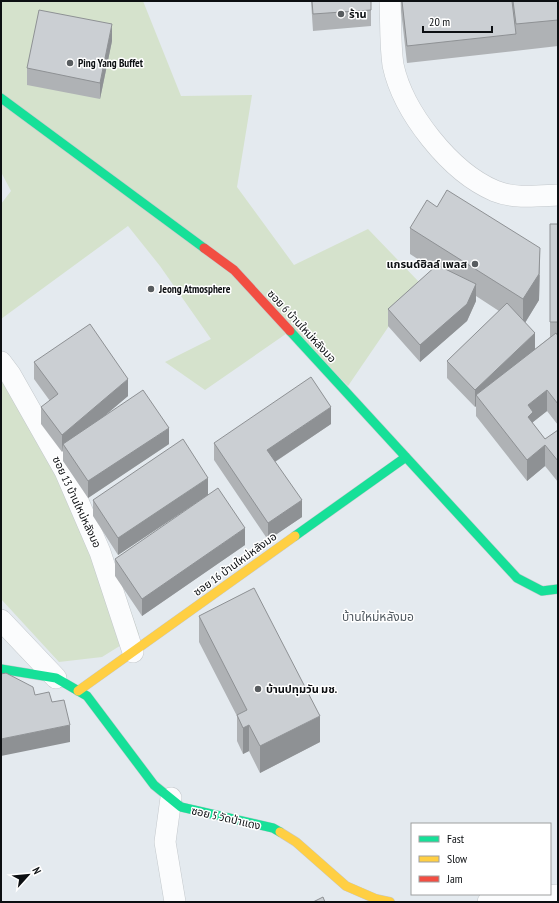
<svg xmlns="http://www.w3.org/2000/svg" width="559" height="903" viewBox="0 0 559 903" font-family="'PT Sans Narrow','Noto Sans Thai',sans-serif">
  <style>
    .green { fill: #d5e2cc }
    .lines { fill: none; stroke-linecap: round; stroke-linejoin: round }
    .street-casing { stroke: #c3c8cc; stroke-width: 22 }
    .fast-casing { stroke: #c3c8cc; stroke-width: 10 }
    .slow-casing { stroke: #c3c8cc; stroke-width: 10 }
    .jam-casing { stroke: #c3c8cc; stroke-width: 10 }
    .street { stroke: #fbfcfd; stroke-width: 21 }
    .fast { stroke: #16e098; stroke-width: 9 }
    .slow { stroke: #ffcf43; stroke-width: 9 }
    .jam { stroke: #f24e42; stroke-width: 9 }
    .wall { fill: #afb2b5 }
    .shaded-wall { fill: #8e9194 }
    .building { fill: #cbcfd3; stroke: #8e9194 }
    .poi-dot { fill: #585c5f; stroke: #fff; stroke-width: 1.5 }
    .labels { text-anchor: middle; dominant-baseline: central; stroke-width: 3; stroke-linejoin: round; paint-order: stroke }
    .poi-label { font-size: 11px; font-weight: bold; fill: #0c0f12; stroke: #fff; text-anchor: start }
    .street-label { font-size: 11px; fill: #0c0f12; stroke: #fff }
    .neighbourhood-label { font-size: 12px; fill: #505960; stroke: #fff }
  </style>
  <rect width="100%" height="100%" fill="#e4eaef"/>
  <path class="green" d="M1 1H143L181 96 252 95 237 187 294 265 368 229 419 282 348 386 293 329 205 390 165 362 211 339 160 266 128 226 1 319V204L11 191 1 172Z
    M1 350 38 408 114 565 139 634 102 657 59 662 1 599Z"/>
  <g class="lines">
    <defs>
      <path id="street" d="M390 1C391 22 390 44 393 65 403 112 450 172 495 191 515 199 537 196 558 195
        M1 362 10 374 65 471 100 552 133 652
        M1 620 56 678
        M171 798 165 842 175 902
        M488 902 558 895"/>
      <path id="fast" d="M1 98 204 248
        M290 331 517 578 542 591 558 589
        M295 536 406 457
        M1 669 56 678 87 696 154 785 181 807 273 828 280 832"/>
      <path id="slow" d="M78 691 295 536
        M280 832 296 842 346 886 376 899 390 902"/>
      <path id="jam" d="M204 248 234 270 290 331"/>
    </defs>
    <use href="#street" class="street-casing"/>
    <use href="#fast" class="fast-casing"/>
    <use href="#slow" class="slow-casing"/>
    <use href="#jam" class="jam-casing"/>
    <use href="#street" class="street"/>
    <use href="#fast" class="fast"/>
    <use href="#slow" class="slow"/>
    <use href="#jam" class="jam"/>
  </g>
  <path class="wall" d="M311 1H371V26L313 31Z
    M401 1H558V46L407 63 401 11Z
    M112 41 100 99 27 85V68Z
    M550 224H558V425L547 411 533 422V424L545 439 558 430V482L545 466 527 481 476 416V406L475 407 447 378V361L499 311 476 296V301L467 321 420 362 388 326V309L433 269 410 254V228L540 275 539 300 525 323 535 349 550 337Z
    M34 362 128 396 102 417 169 444 88 498 63 461V451L62 452 41 424V407L50 401 34 379Z
    M331 424 275 462 302 517 268 540 214 460V443Z
    M208 495 118 555 93 516V500Z
    M245 545 142 616 115 576V559Z
    M199 616 320 742 260 773 249 751 243 754 237 741V716L199 642Z"/>
  <path class="shaded-wall" d="M112 24V41L100 99V83Z
    M540 248 539 300 523 326V299Z
    M476 284V301L467 321 420 362V345Z
    M535 333V350L476 395V406L475 407V390Z
    M128 379V396L66 449 63 444 62 452V435Z
    M547 390V411L533 422V433L528 438V405Z
    M331 407V424L267 467V450Z
    M169 428V444L88 498V481Z
    M545 445V466L527 481V460Z
    M208 478V495L118 555V538Z
    M302 500V517L268 540V523Z
    M245 528V545L142 616V599Z
    M320 716V742L260 773V746Z
    M70 725V742L1 756V739Z
    M249 725V751L243 754V728Z"/>
  <path class="building" d="M312 1H371V10L313 14Z
    M402 1H512L516 34 407 46Z
    M513 1H558V20L516 24Z
    M39 10 112 24 100 83 27 68Z
    M447 190 540 248 539 274 523 299 410 228 427 200 437 207Z
    M550 224H558V322H550Z
    M437 265 476 284 467 304 420 345 388 309Z
    M507 303 535 333 475 390 447 361Z
    M90 324 128 379 62 435 41 407 58 394 34 362Z
    M556 333 558 336V404L547 390 528 405 533 412 528 417 545 439 558 430V461L545 445 527 460 476 395Z
    M311 377 331 407 267 450 302 500 268 523 214 443Z
    M143 390 169 428 88 481 63 444Z
    M183 439 208 478 118 538 93 500Z
    M218 488 245 528 142 599 115 559Z
    M254 588 320 716 260 746 249 725 243 728 237 715 247 710 199 616Z
    M6 673 33 687 35 695 49 692 52 702 64 700 70 725 1 739V674Z
    M323 897 325 902H313Z"/>
  <g class="poi-dot">
    <circle cx="341" cy="14" r="4"/>
    <circle cx="70" cy="63" r="4"/>
    <circle cx="475" cy="264" r="4"/>
    <circle cx="151" cy="289" r="4"/>
    <circle cx="258" cy="689" r="4"/>
  </g>
  <g class="labels">
    <g class="poi-label">
      <text x="349" y="14">ร้าน</text>
      <text x="78" y="63">Ping Yang Buffet</text>
      <text x="467" y="264" text-anchor="end">แกรนด์ฮิลล์ เพลส</text>
      <text x="159" y="289">Jeong Atmosphere</text>
      <text x="266" y="689">บ้านปทุมวัน มช.</text>
    </g>
    <g class="street-label">
      <text transform="translate(302 326) rotate(47)">ซอย 6 บ้านใหม่หลังมอ</text>
      <text transform="translate(77 502) rotate(65)">ซอย 13 บ้านใหม่หลังมอ</text>
      <text transform="translate(235 564) rotate(-36)">ซอย 16 บ้านใหม่หลังมอ</text>
      <text transform="translate(226 818) rotate(13)">ซอย 5 วัดป่าแดง</text>
    </g>
    <g class="neighbourhood-label">
      <text x="378" y="616">บ้านใหม่หลังมอ</text>
    </g>
  </g>
  <rect width="559" height="903" fill="none" stroke="#0c0f12" stroke-width="4"/>
  <rect x="411" y="823" width="140" height="72" fill="#ffffff" stroke="#9e9fa0"/>
  <rect x="419" y="836" width="20" height="6" fill="#16e098" stroke="#9e9fa0"/>
  <text x="447" y="843" font-size="12" fill="#0c0f12">Fast</text>
  <rect x="419" y="856" width="20" height="6" fill="#ffcf43" stroke="#9e9fa0"/>
  <text x="447" y="863" font-size="12" fill="#0c0f12">Slow</text>
  <rect x="419" y="876" width="20" height="6" fill="#f24e42" stroke="#9e9fa0"/>
  <text x="447" y="883" font-size="12" fill="#0c0f12">Jam</text>
  <g transform="translate(28 875) rotate(63)" stroke="#ffffff" stroke-width="3" paint-order="stroke">
  <path d="M0-3L7 15L0 10L-7 15Z" fill="#0c0f12"/>
  <text y="-6" font-size="11" font-weight="bold" text-anchor="middle" fill="#0c0f12">N</text>
  </g>
  <path d="M423 26v6h69v-6" fill="none" stroke="#0c0f12" stroke-width="2"/>
  <text x="429" y="26" font-size="12" fill="#0c0f12" stroke="#ffffff" stroke-width="3" paint-order="stroke">20 m</text>
</svg>
